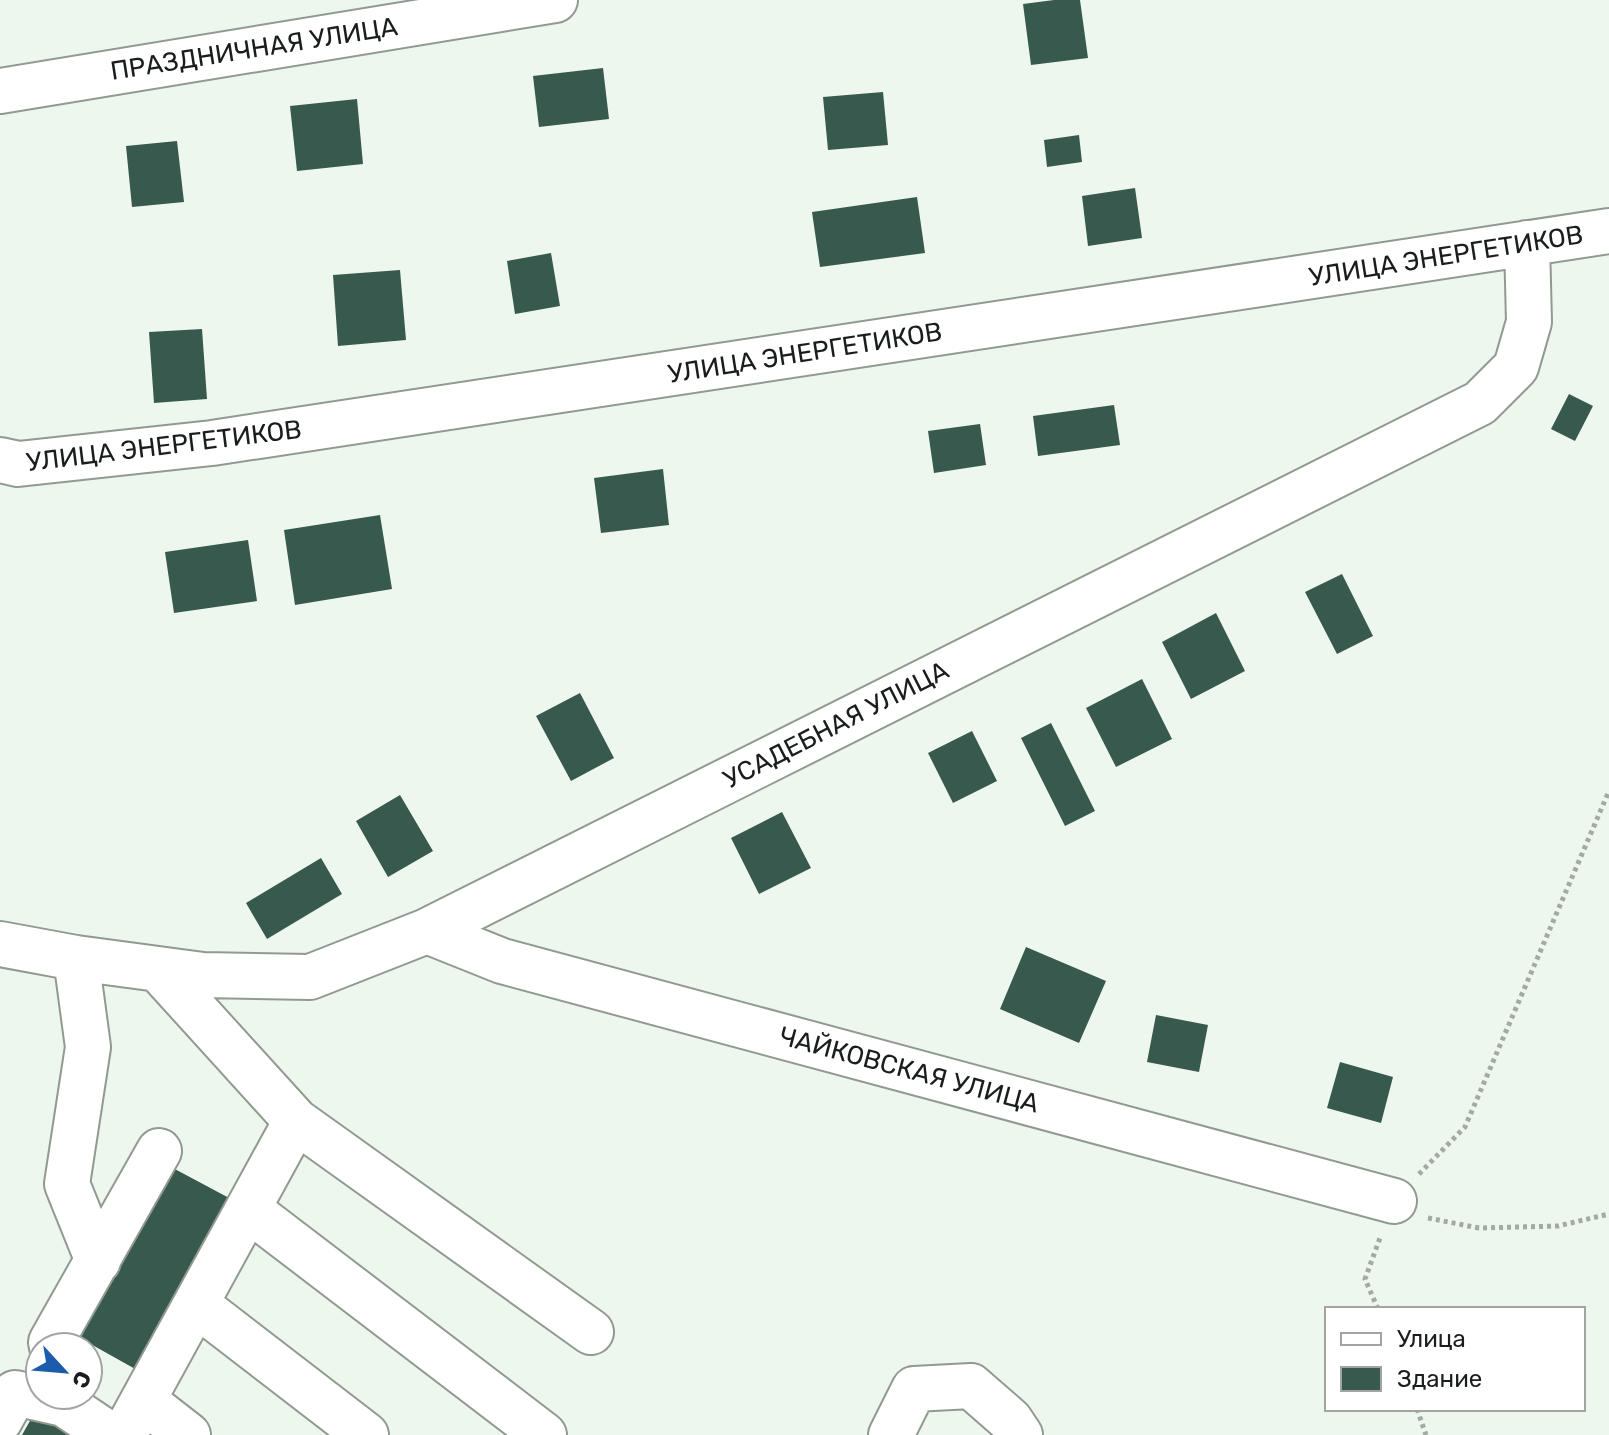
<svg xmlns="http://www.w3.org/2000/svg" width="1609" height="1435" viewBox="0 0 1609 1435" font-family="Rubik,sans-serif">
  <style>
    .building { fill: #38594d }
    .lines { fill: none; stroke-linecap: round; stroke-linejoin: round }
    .minor-casing { stroke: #919a91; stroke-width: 48 }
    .path { stroke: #a3aaa3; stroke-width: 5; stroke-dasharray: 4 4; stroke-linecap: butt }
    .minor { stroke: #fff; stroke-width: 44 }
    .labels { text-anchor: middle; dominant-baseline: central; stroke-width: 8; stroke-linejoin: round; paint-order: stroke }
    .street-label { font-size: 26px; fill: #1a1e1a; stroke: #fff }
  </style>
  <rect width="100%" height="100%" fill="#eef7ee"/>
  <path class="building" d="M1054 0H1080L1088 58 1031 65 1023 4Z
    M603 68 609 119 539 127 533 76Z
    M883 92 888 145 828 150 823 97Z
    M357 99 363 164 297 171 290 106Z
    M1079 135 1082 162 1047 167 1044 140Z
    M177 141 184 202 132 207 126 146Z
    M1135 188 1142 238 1088 246 1082 196Z
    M917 197 925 253 820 267 812 212Z
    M551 253 560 306 515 314 507 261Z
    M400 270 406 340 338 346 333 275Z
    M202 329 207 399 154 403 149 332Z
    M1569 394 1593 406 1575 441 1551 429Z
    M1114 405 1120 445 1038 456 1033 416Z
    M980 424 986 465 934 473 928 431Z
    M663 469 669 525 601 533 594 478Z
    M380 515 392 589 295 605 284 530Z
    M248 540 257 601 174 613 165 552Z
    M1342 574 1373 636 1337 654 1305 592Z
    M1216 613 1245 671 1191 699 1162 642Z
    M1142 679 1172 739 1116 767 1086 708Z
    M580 693 614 758 571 781 536 716Z
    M1051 723 1095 811 1065 826 1021 738Z
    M972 731 997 781 953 803 928 753Z
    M400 795 433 851 388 877 356 821Z
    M782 812 811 868 759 894 731 838Z
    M321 858 342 894 267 939 246 903Z
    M1026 947 1106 981 1079 1043 1000 1009Z
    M1156 1015 1208 1025 1199 1072 1147 1062Z
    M1340 1062 1393 1077 1381 1123 1327 1108Z
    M171 1167 231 1199 137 1370 78 1337Z
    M35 1412 76 1435H22Z"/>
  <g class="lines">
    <defs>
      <path id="minor" d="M0 91 555 0
        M0 460 18 464 212 443 1609 231
        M427 931 502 961 1394 1201
        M0 944 76 958 203 975 310 977 427 931 1480 403 1516 367 1529 322 1527 243
        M76 958 88 1047 67 1184 98 1261
        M158 969 296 1121 591 1332
        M248 1209 544 1435
        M196 1304 366 1435
        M52 1347 51 1342 159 1151
        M143 1400 188 1435
        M0 1420 15 1393 64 1404 110 1435
        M124 1435 296 1121
        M891 1435 914 1389 971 1386 1010 1420 1020 1435"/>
    </defs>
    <use href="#minor" class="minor-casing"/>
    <path class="path" d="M1419 1174 1465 1127 1609 791
      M1428 1218 1479 1228 1558 1226 1609 1214
      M1378 1309 1365 1279 1381 1235
      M1417 1409 1426 1435"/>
    <use href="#minor" class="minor"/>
  </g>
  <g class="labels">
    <g class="street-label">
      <text transform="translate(254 49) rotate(-9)">ПРАЗДНИЧНАЯ УЛИЦА</text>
      <text transform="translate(1446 256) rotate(-9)">УЛИЦА ЭНЕРГЕТИКОВ</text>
      <text transform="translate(805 353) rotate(-9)">УЛИЦА ЭНЕРГЕТИКОВ</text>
      <text transform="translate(164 446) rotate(-7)">УЛИЦА ЭНЕРГЕТИКОВ</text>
      <text transform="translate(836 725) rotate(-27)">УСАДЕБНАЯ УЛИЦА</text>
      <text transform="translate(909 1070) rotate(15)">ЧАЙКОВСКАЯ УЛИЦА</text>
    </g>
  </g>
  <rect x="1325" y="1307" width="260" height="104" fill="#ffffff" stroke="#a3a5a3" stroke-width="2"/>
  <rect x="1341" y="1333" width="40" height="12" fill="#ffffff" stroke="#a3a5a3" stroke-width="2"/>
  <text x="1397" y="1347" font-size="24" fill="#1a1e1a">Улица</text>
  <rect x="1341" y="1367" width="40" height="24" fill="#38594d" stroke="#a3a5a3" stroke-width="2"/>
  <text x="1397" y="1387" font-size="24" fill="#1a1e1a">Здание</text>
  <g transform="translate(64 1371) rotate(116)"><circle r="38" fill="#ffffff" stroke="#a3a5a3" stroke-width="2"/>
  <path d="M0-6L14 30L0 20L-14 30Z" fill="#1d5bac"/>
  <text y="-12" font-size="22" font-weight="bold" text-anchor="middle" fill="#1a1e1a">С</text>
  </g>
</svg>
